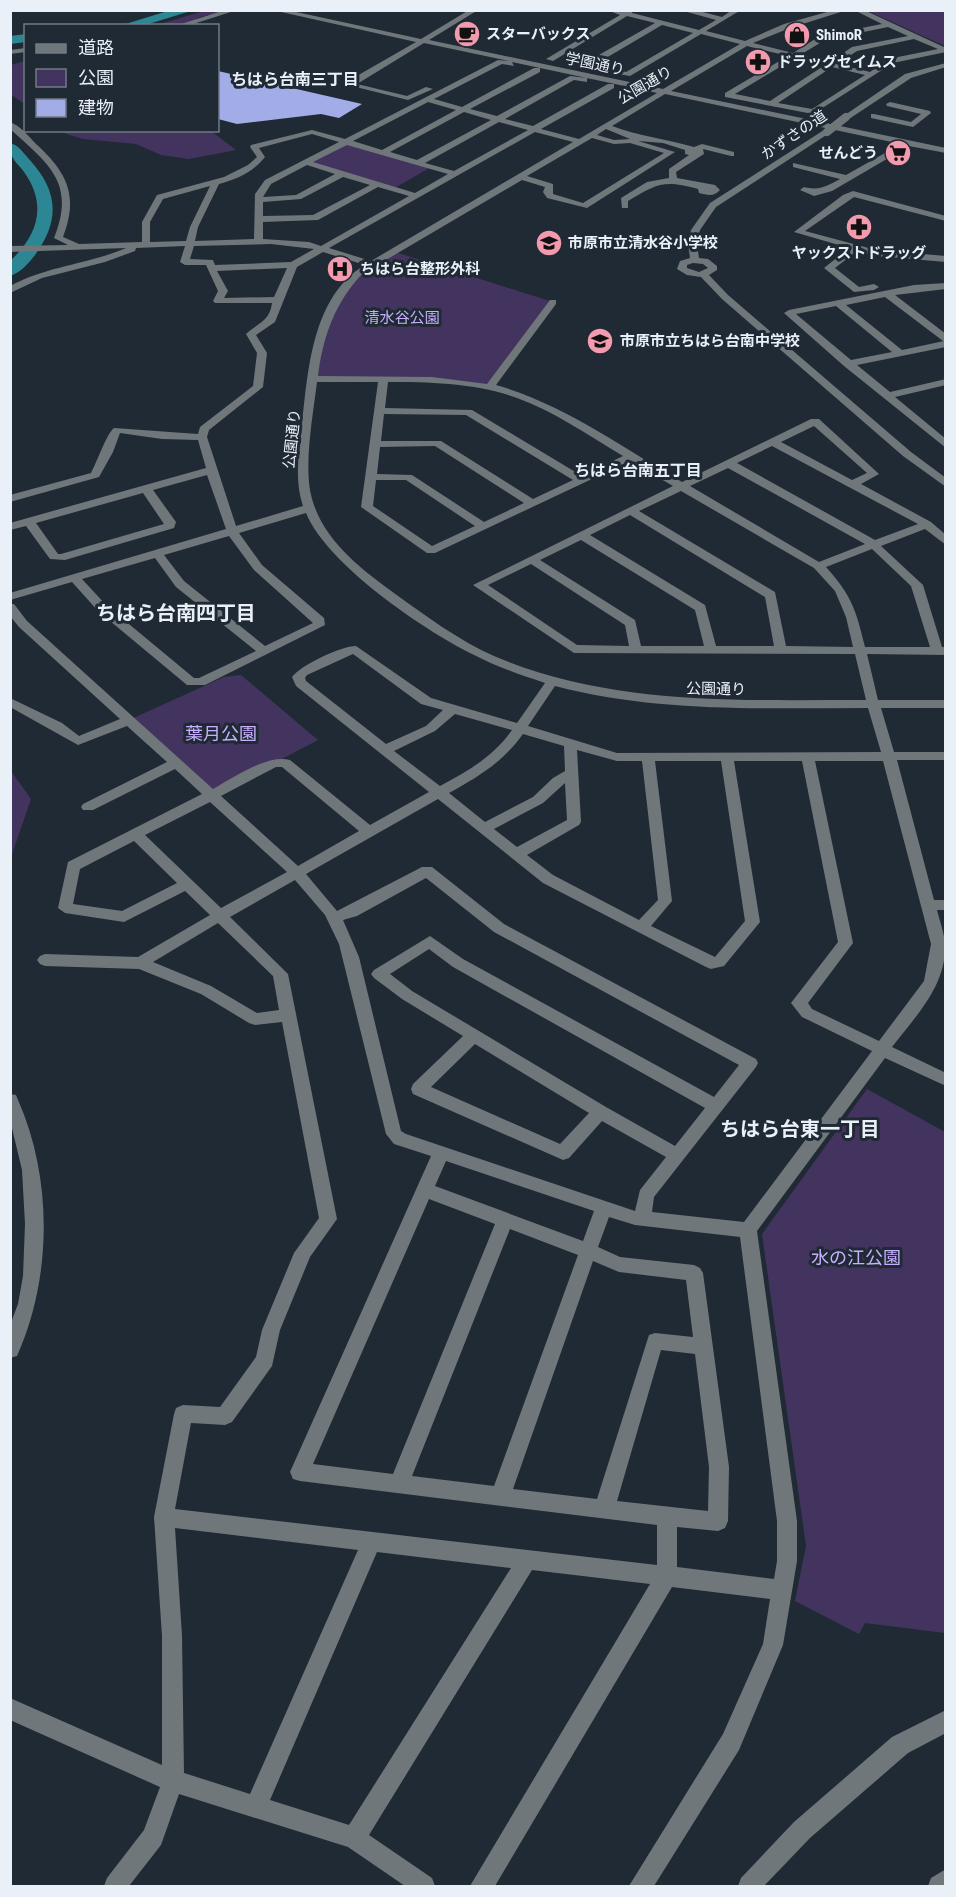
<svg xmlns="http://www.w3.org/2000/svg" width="956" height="1897" viewBox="0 0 956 1897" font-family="'Roboto Condensed','Noto Sans JP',sans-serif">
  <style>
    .green { fill: #43345f }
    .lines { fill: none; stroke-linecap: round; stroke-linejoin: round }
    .stream { stroke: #2d8694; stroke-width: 2 }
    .river { fill: #2d8694; fill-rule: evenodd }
    .building { fill: #a2ace7 }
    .minor { fill: #6f777b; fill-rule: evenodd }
    .minor-bridge { stroke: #6f777b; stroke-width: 8 }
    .labels { text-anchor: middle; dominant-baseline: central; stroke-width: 6; stroke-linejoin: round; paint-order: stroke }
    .far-poi-label { font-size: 15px; font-weight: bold; fill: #eaf0f8; stroke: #202a35; text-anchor: start }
    .far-street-label { font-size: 15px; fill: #eaf0f8; stroke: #202a35 }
    .far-park-label { font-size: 15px; fill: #c7aeff; stroke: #202a35 }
    .far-neighbourhood-label { font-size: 16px; font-weight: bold; fill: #eaf0f8; stroke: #202a35 }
    .park-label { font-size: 18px; fill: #c7aeff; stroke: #202a35 }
    .neighbourhood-label { font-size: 20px; font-weight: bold; fill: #eaf0f8; stroke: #202a35 }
  </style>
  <rect width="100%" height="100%" fill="#202a35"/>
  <path class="green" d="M204 11H224L197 18 198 25 153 26Z
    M868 11H945V46Z
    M25 61H26L25 104 10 94 11 65Z
    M57 131H211L236 150 189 159 161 155 136 144 83 139Z
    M345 142 431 167 393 189 304 162Z
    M392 251 553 302 490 387 458 382 313 379 322 330 346 284Z
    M241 675 318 740 211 796 129 720 224 677Z
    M11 771 31 799 11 857Z
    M867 1089 945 1132V1633L865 1623 859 1634 795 1601 806 1546 762 1234Z"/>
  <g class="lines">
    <path class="stream" d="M10 37 19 38"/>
    <path class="river" d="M171 10H194L142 26H119Z
      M26 34V42L10 44V36Z
      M10 143C18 145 23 152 28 158 58 190 61 219 35 255 29 263 20 273 10 276V261C35 238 47 210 28 178 19 162 10 163 10 143Z"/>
  </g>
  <path class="building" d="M218 71 362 104 339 118 321 114 237 124 218 119Z"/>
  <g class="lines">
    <path class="minor" d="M225 10H237L187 26H175Z
      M272 10H287L421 39 469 10H478L429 40 663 89 740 44 701 34 630 76 606 72 609 68 626 72 693 33 662 25 589 68H583V64L655 23 627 16 553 61 546 59 620 15 607 10H632V13L699 30 716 20 680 10H695L722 17 732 10H741L706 31 745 41 784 24 834 10H847L790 28 753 43 793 53 820 36 882 24 854 10H864L946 48V52L893 63 813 114 725 97V93L788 56 747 46 671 91 946 148V153L909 146 832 191 814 196 800 190 804 187C819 191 827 186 840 179L793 167V163L846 175 901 144 665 94 612 126C639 136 666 139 694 147L702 144 734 152V156H731L703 149 704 154 676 172 677 178 715 185 720 190C714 197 708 195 699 193L698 189C664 180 658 183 628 201V208H622L621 198 647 182 669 178V169L689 155 685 154V150L663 143 638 141 675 152 587 208 547 198 543 192 545 187 522 180 362 274C335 303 323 336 318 376L432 377 487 384 550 300H556V304L496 385C563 404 622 447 682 482L811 419H819L879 474 861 484 931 522 946 535V545L925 529 881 546 923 585 942 647H946V655L867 654 878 700H946V708H881L894 752H946V760H897L934 900H946V910H937C940 922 945 935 945 946 946 986 915 1017 892 1047L946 1073V1086L885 1058 757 1231 797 1521V1561L783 1645 739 1750 654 1886H629L723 1734 763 1644 770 1599 672 1587 495 1886H470L650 1584 532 1570 369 1835 432 1878 435 1886H405L348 1847 179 1794 161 1845 129 1886H104L107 1878 144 1830 160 1787 10 1720V1698L162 1765V1636L154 1517 174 1414 176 1408 183 1405 220 1407 256 1357 262 1330 294 1253 319 1218 282 1022 255 1025 249 1023 201 994 139 969 45 966 40 964 37 960 40 956 45 954 138 957 210 915 185 891 124 922 65 913 58 908 68 862 202 794 175 769 93 810H83L81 807 83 804 167 762 127 726 78 745 10 707V698L62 723 79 736 120 719 19 627 10 616V604H14L27 621 213 789C233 778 267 754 290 760L370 825 429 792 296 686 292 677C301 665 341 646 356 646L431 698 517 723 545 683C520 675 495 666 472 654 422 629 327 564 306 513L239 533 262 565 324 618 325 625 205 685H187L98 611 72 582 10 600V593L226 529 207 475 153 490 176 522 174 528 65 560 50 559 26 526 10 530V523L206 468 198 440 162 439 120 433 113 452 99 477 10 502V495L91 473C97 462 107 433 114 428L198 434 200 427 253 386 257 353 246 334C258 323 270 321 272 303H215L213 301 218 291 206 265H185L180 262 185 246 136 248 135 251 105 262 42 278 10 293V286C47 266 89 264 126 248L10 252V246L68 245 54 238C76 183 49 164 10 129V122C20 126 28 135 35 143 67 172 79 195 63 237L79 244 142 242V222L157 195 224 177 248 165 257 157 250 147 251 145 312 130 345 139 498 60 509 61 424 43 357 84 407 96 426 87 433 89 408 100 348 85 355 77 416 42ZM888 27 908 36 852 47 830 62 800 55 825 40ZM914 39 938 49 888 59 870 72 837 64 857 51ZM795 58 825 65 770 101 735 94ZM512 62 657 93 579 139 541 129 614 88V84H608L533 126 505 119 574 80 587 82V78L570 76 497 116 470 109 540 72V68H534L462 107 434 99 502 64 514 66ZM832 67 865 75 812 109 778 103ZM428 102 456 110 382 150 353 141ZM464 112 491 120 417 160 390 152ZM499 122 528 130 454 171 425 163ZM606 129 630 139 614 140 597 135ZM535 132 573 142 371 261 329 248ZM312 134 339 142 265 180 255 194 254 239 195 241 198 227 219 184C238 179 253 172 265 157L259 148ZM592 138 614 144 630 143 664 153 583 203 553 194V184L527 176ZM347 145 448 174 415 193 313 162ZM307 165 335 174 296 195 263 197 271 184ZM343 177 370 185 313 215 263 216V202L301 199ZM210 186 190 227 186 241 150 242V222L163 199ZM378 187 409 196 321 246 309 242 263 239V222L318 220ZM271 244 314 249 291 262 215 265 213 260 190 259 194 246ZM323 252 365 265C312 296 308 371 302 425 299 453 294 479 303 506L236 526 207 437 209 430 263 387 267 353 256 335 275 322 297 267ZM287 268 274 297 224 298 228 291 217 271ZM317 382H378L361 507 427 553H435L630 461 673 486 473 585 574 653 855 654 866 700C740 700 612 706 494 656 458 640 426 616 394 593 361 569 324 541 312 499 303 468 313 415 317 382ZM388 382C430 382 476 383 517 398 554 411 589 436 623 456L582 476 472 410 385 408ZM384 414 466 415 573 480 533 499 441 441H381ZM814 426 867 473 852 480 781 442ZM435 446 524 503 484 522 412 475 377 474 380 447ZM772 446 918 524 875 540 737 463ZM728 468 865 544 819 562 690 486ZM376 480H406L475 526 432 546 373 506ZM681 491 814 568 835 591 846 617 853 647 786 646 775 592 639 511ZM143 493 164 524 61 554H58L36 523ZM630 515 765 597 774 646H716L705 605 590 535ZM229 536 254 570 313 623 265 646 184 581 164 555ZM581 540 695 610 704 646H641L635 620 540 560ZM872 549 911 586 930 647H865C856 610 852 596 826 567ZM155 558 176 587 256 651 199 678H194L106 605 82 579ZM531 564 625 625 629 646 577 645 488 585ZM353 654 421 704 443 710 426 726 386 744 306 681 305 678 307 675ZM555 686C657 713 764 708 868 708L881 752 617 753 528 726ZM455 714 512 730C493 757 468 771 440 786L394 751 435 731ZM523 734 564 746 565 771 553 778 533 797 485 822 449 793C478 777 503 762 523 734ZM577 750 617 761H642L658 900 639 920 553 875 527 855 579 825 581 822ZM655 761H721L745 921 715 957 651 926 672 901ZM734 761H802L838 942 791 1003 802 1017 872 1051 744 1222 652 1212 654 1197 756 1067 758 1063 756 1059 504 924 432 867H422L337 911 306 874 438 799 543 883 706 967 711 969 724 966 760 922ZM815 761H883L931 944 924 981 879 1041 812 1009 808 1003 853 943ZM276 767H282L359 831 298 866 221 796ZM565 783 567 820 517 847 494 829 543 803ZM210 802 287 872 221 908 145 835ZM134 841 177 883 122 911 73 904 80 869ZM426 878 494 932 739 1065 714 1097 463 959 430 936 374 970 371 974 374 978 402 999 463 1036 413 1084 411 1089 413 1094 563 1160 569 1158 602 1121 666 1157 640 1190 635 1211 406 1134 401 1131 359 957 343 920 357 916ZM295 880 325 915 339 944 386 1134 394 1144 431 1156 290 1472 293 1479 300 1481 657 1525V1565L175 1509 191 1423 225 1425 232 1422 272 1366 280 1330 310 1257 337 1219 288 974 230 917ZM218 923 273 976 279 1010 257 1013 211 986 153 962ZM429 949 453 967 705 1108 675 1146 606 1107 412 991 390 974ZM475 1044 589 1113 560 1144 431 1087ZM446 1161 594 1211 583 1241 435 1186ZM429 1199 495 1224 393 1474 313 1464ZM609 1217 635 1225 740 1237 777 1521V1561L774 1579 677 1567V1527L718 1531 725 1528 728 1521 729 1467 703 1273 700 1268 694 1265 620 1257 598 1247ZM510 1229 578 1255 494 1486 412 1476ZM593 1261 619 1272 686 1280 693 1337 655 1333 649 1335 597 1499 513 1489ZM661 1350 695 1354 709 1467 708 1511 617 1501ZM175 1528 358 1550 250 1794 184 1773 182 1636ZM377 1552 511 1568 349 1825 270 1800Z
      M26 48V52L10 54V50Z
      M946 63V67L911 78 849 119 842 117 905 74Z
      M890 102 930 111 931 113 913 127 871 118V114H874L911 122 921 114 887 106 886 104Z
      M824 130 831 132 716 207 700 230 697 244 699 258 708 259 717 266V270L709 275 728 295 911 452 946 478V487L903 456 722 299 701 277 687 275 677 269 680 261 690 258 688 244 691 230 710 203ZM693 263 703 264 708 268 699 272 687 268V265Z
      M853 191 946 216V221L854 197 805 231 876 250 946 256V262L876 256 857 251 835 268 859 287 874 284 879 287 874 290 854 292 824 268 849 248 794 232 843 195Z
      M946 283V289L895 295 946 334V347L857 365 890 392 946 379V385L895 397 946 439V448L844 366 784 313 789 310 914 285ZM885 297 943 341H944L902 350 846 305ZM836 306 892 352 851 360 796 314Z
      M10 1094 16 1095 18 1100C53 1179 52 1278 17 1356L10 1358V1325L18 1304 23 1276 25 1224 22 1170 10 1120Z
      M946 1710V1733L908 1753 810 1838 764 1886H738L741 1878 794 1822 892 1737Z
      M946 1869V1886H928L931 1878Z"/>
    <path class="minor-bridge" d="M827 132 846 117"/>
  </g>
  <defs>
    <symbol id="cafe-disc" viewBox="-11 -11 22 22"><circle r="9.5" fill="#f29aae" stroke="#202a35"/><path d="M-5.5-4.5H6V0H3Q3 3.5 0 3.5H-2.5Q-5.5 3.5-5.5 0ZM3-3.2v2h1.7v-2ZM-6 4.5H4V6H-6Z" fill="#111"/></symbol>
    <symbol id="shop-disc" viewBox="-11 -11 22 22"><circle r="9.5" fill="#f29aae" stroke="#202a35"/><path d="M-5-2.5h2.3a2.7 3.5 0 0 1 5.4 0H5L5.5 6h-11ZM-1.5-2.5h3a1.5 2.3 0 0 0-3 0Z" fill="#111"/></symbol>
    <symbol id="pharmacy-disc" viewBox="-11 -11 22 22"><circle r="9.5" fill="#f29aae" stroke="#202a35"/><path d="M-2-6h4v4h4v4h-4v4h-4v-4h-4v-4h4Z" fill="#111"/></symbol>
    <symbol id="supermarket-disc" viewBox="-11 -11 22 22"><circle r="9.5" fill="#f29aae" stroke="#202a35"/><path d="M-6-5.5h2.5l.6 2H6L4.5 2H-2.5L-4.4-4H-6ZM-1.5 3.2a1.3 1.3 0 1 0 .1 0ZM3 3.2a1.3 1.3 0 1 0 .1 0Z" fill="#111"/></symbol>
    <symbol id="school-disc" viewBox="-11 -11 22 22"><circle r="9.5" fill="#f29aae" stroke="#202a35"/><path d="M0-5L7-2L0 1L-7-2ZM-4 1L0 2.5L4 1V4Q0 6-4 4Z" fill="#111"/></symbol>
    <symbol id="hospital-disc" viewBox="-11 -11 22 22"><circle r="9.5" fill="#f29aae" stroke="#202a35"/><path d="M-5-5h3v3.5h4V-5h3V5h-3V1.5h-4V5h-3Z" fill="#111"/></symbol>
  </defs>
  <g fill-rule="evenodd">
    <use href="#cafe-disc" x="452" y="19" width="30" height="30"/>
    <use href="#shop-disc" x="782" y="20" width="30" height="30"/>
    <use href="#pharmacy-disc" x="743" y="47" width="30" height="30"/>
    <use href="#supermarket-disc" x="883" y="138" width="30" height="30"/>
    <use href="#pharmacy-disc" x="844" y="212" width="30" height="30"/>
    <use href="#school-disc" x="534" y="228" width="30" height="30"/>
    <use href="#hospital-disc" x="325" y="254" width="30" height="30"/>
    <use href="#school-disc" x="585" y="326" width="30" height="30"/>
  </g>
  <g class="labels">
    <g class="far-poi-label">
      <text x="486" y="34">スターバックス</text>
      <text x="816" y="35">ShimoR</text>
      <text x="777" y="62">ドラッグセイムス</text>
      <text x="878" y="153" text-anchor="end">せんどう</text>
      <text x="568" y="243">市原市立清水谷小学校</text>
      <text x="859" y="253" text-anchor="middle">ヤックストドラッグ</text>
      <text x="360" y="269">ちはら台整形外科</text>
      <text x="620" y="341">市原市立ちはら台南中学校</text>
    </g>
    <g class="far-street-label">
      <text transform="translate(595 64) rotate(12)">学園通り</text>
      <text transform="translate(645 85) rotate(-30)">公園通り</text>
      <text transform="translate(794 135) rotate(-34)">かずさの道</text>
      <text transform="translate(292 439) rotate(-84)">公園通り</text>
      <text transform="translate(716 689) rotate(1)">公園通り</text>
    </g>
    <g class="far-park-label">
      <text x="402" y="318">清水谷公園</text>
    </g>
    <g class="far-neighbourhood-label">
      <text x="295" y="79">ちはら台南三丁目</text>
      <text x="638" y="470">ちはら台南五丁目</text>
    </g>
    <g class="park-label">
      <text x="221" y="733">葉月公園</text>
      <text x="856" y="1257">水の江公園</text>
    </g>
    <g class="neighbourhood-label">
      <text x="176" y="613">ちはら台南四丁目</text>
      <text x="800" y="1129">ちはら台東一丁目</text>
    </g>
  </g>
  <rect width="956" height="1897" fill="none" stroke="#eaf0f8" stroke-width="24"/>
  <rect x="24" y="24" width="195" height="108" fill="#202a35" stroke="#717983" stroke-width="1.5"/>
  <rect x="36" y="44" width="30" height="9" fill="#6f777b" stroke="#717983" stroke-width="1.5"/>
  <text x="78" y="54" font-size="18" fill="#eaf0f8">道路</text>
  <rect x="36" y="69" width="30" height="18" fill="#43345f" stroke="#717983" stroke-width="1.5"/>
  <text x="78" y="84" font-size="18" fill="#eaf0f8">公園</text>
  <rect x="36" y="99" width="30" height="18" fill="#a2ace7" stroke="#717983" stroke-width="1.5"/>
  <text x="78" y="114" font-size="18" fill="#eaf0f8">建物</text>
</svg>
